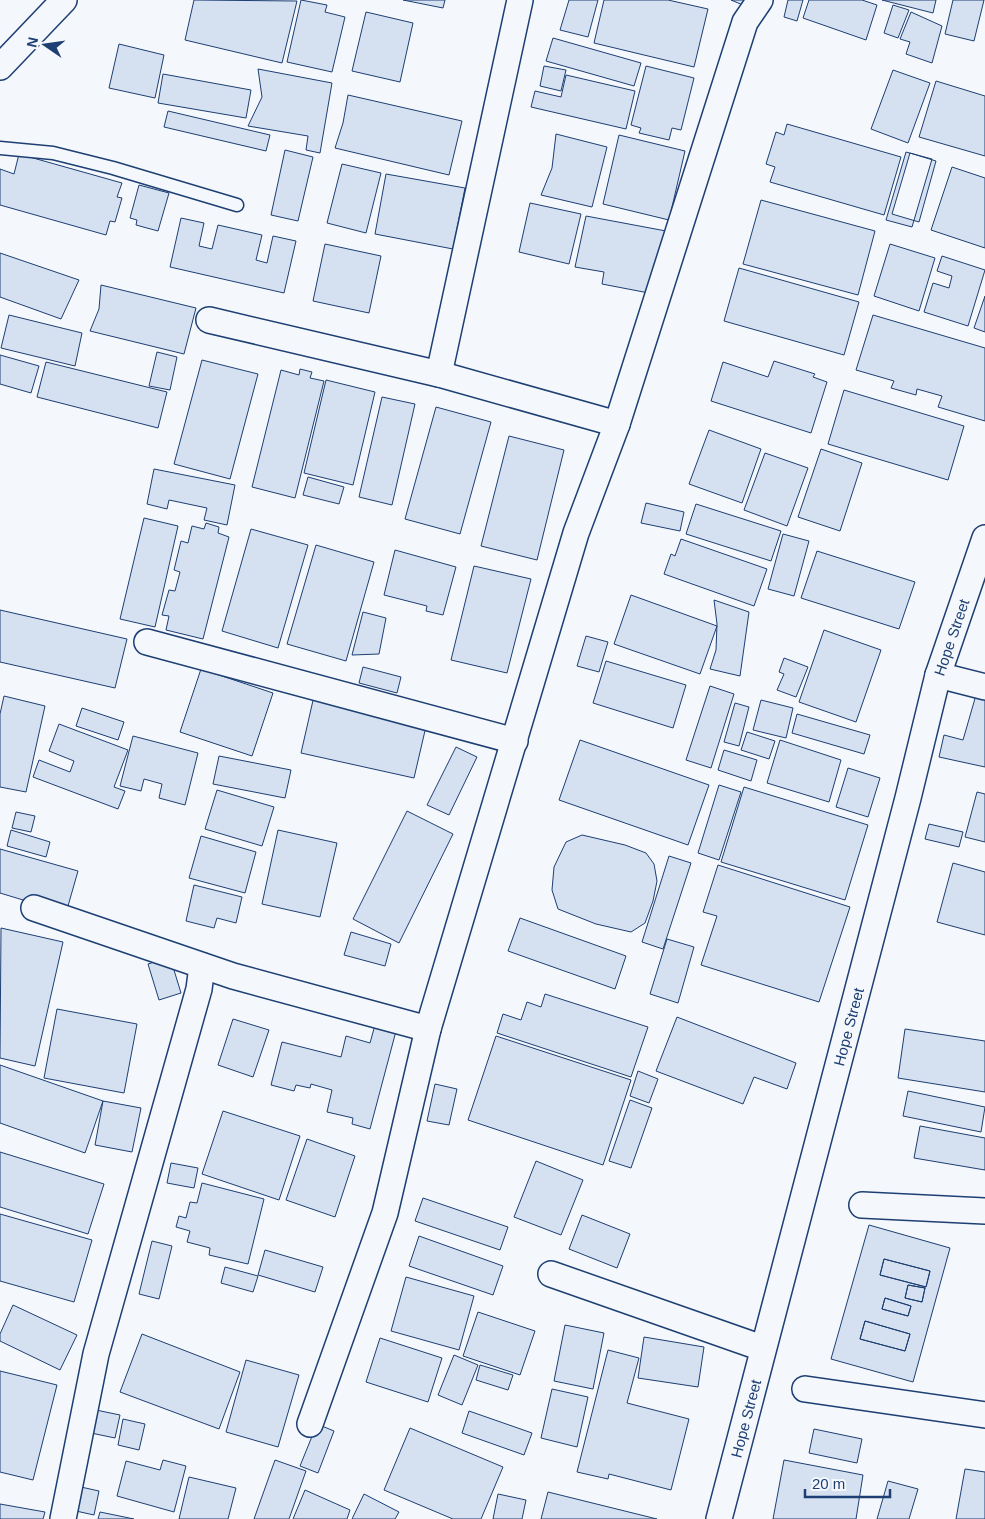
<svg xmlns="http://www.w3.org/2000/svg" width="985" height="1519" viewBox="0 0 985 1519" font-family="Arial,sans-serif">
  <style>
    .building { fill: #d5e0f0; stroke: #1d3f73; fill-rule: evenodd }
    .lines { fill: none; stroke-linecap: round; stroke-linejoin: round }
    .service-casing { stroke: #1d3f73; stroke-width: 15 }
    .minor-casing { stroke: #1d3f73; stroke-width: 28 }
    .service { stroke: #f4f7fb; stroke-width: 12 }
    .minor { stroke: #f4f7fb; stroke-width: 25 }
    .labels { text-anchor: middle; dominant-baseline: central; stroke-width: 4; stroke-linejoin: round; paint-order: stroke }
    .street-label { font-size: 15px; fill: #1d3f73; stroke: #f4f7fb }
  </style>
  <rect width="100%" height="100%" fill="#f4f7fb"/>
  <path class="building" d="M194 0 297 1 282 63 185 40Z
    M301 0 327 5 325 12 345 17 332 72 287 62Z
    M403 0H445L443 8Z
    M569 0H598L588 37 560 30Z
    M604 0H668L708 9 694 67 594 43Z
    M731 0H753L750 8Z
    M788 0H803L797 21 784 17Z
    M809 0H862L877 5 866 40 803 18Z
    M882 0H936L933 13Z
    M953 0H984L974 41 945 34Z
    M893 5 909 10 898 38 884 33Z
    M366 12 413 23 400 82 352 71Z
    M911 12 942 26 932 63 906 54 910 42 900 39Z
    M553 38 641 63 634 86 546 61Z
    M119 44 164 55 155 98 109 88Z
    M544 66 566 70 561 91 540 86Z
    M646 66 694 78 681 130 672 128 669 140 639 133 641 128 631 125Z
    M258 69 332 83 320 153 306 150 308 136 248 126 262 97Z
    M893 70 930 83 908 143 871 129Z
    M163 74 251 90 246 118 158 103Z
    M566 75 635 91 626 129 531 107 535 91 561 97Z
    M936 81 985 96V156L919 137Z
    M348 95 462 121 449 175 335 148 343 123Z
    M168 111 270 135 266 151 164 127Z
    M787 124 901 157 884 215 770 182 775 167 766 164 776 132 784 135Z
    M556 134 607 147 592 207 541 195 552 168Z
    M619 135 685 151 669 220 603 204Z
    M285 150 313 157 298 221 271 215Z
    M906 152 932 159 912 227 886 220Z
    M910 153 936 161 919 222 892 214Z
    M19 154 122 183 117 197 122 198 115 222 110 221 106 235 0 205V169L14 174Z
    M342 164 381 173 366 233 327 223Z
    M952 167 985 178V248L931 230Z
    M386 174 465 188 453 249 375 234Z
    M139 185 169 193 158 231 136 225 137 220 130 218Z
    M761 200 875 231 858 295 743 264Z
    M530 203 581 214 569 264 519 252Z
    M586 216 666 231 654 294 602 284 604 272 575 267Z
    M181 218 204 223 199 246 212 249 218 225 262 235 256 260 267 263 273 236 296 241 284 293 170 267Z
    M325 244 381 256 369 313 313 301Z
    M890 244 935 258 919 311 874 296Z
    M0 253 79 280 61 319 0 297Z
    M942 256 985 270 968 326 924 312 933 283 949 288 952 276 937 271Z
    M739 268 859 302 844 355 724 321Z
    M101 285 196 308 184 354 90 331 99 309Z
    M985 296V332L974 328Z
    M9 315 82 333 75 366 1 348Z
    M873 315 985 348V421L938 407 942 396 917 389 916 395 891 388 894 381 856 370Z
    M157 352 177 357 170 390 149 386Z
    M0 355 39 366 31 393 0 384Z
    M202 360 258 374 230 479 174 464Z
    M774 361 815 374 813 377 827 382 811 433 711 401 723 362 768 377Z
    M46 362 167 392 158 428 37 397Z
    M300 369 312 372 310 378 324 381 295 498 252 487 281 370 299 375Z
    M326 380 375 392 353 485 304 473Z
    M844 390 964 426 948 480 828 444Z
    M382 397 415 404 392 505 359 497Z
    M436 407 491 422 460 534 405 519Z
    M709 430 761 449 742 503 689 484Z
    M509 436 564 450 537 560 481 546Z
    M821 449 862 463 840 531 798 517Z
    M765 453 808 468 787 526 744 510Z
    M154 469 235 485 227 525 204 520 207 508 169 500 167 509 147 504Z
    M308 477 344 487 339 504 303 495Z
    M646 503 684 512 680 531 641 523Z
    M696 504 781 531 771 561 686 534Z
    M144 518 178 526 155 627 120 619Z
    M206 523 219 527 218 533 229 537 203 639 166 630 169 616 162 615 169 590 175 591 180 572 174 570 181 541 188 543 192 526 204 529Z
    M251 529 308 545 278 648 222 631Z
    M783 534 809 541 794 596 768 589Z
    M681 539 767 569 754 606 664 574 671 554 675 556Z
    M316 545 374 562 346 661 287 644Z
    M395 550 456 567 443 615 426 611 427 606 384 595Z
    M817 551 915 582 899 629 801 598Z
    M474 566 531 579 507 673 451 660Z
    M631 595 717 626 700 674 614 644Z
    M714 600 749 612 740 676 710 669 716 650 717 624Z
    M0 610 127 639 115 688 0 662Z
    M363 612 386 618 379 654 352 655Z
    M824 630 881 650 856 722 799 702Z
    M586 636 608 642 599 672 577 666Z
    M784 658 808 667 796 697 777 690 784 674 779 672Z
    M606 661 686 685 673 728 593 703Z
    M363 667 401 677 397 693 359 683Z
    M201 669 273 693 252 756 180 732Z
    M710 686 734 694 711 768 686 760Z
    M976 695 985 697V767L939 757 944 735 963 740Z
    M4 696 45 706 26 792 0 787V714Z
    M314 696 427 722 414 778 301 753Z
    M761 700 793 708 786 738 753 730Z
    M735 703 749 707 739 746 724 742Z
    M82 708 124 722 118 740 76 726Z
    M797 714 870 735 864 754 792 733Z
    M59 724 128 750 114 787 125 791 118 809 33 777 39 760 70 772 74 761 49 751Z
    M747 732 775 741 769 759 741 750Z
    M133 736 198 753 185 805 159 798 162 784 144 779 141 791 120 786Z
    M580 740 709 785 688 845 559 800Z
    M780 740 841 760 829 802 767 783Z
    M456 747 477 757 449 815 427 805Z
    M724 750 757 760 751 781 718 770Z
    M219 756 291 770 285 798 213 784Z
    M848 768 880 778 868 817 836 807Z
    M719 785 741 792 719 860 698 853Z
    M744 787 868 825 845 900 721 862Z
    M217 790 274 807 262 846 205 829Z
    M977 792 985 794V842L965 837Z
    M407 811 453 834 399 943 353 919Z
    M16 812 35 816 31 832 12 828Z
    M929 824 963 832 959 847 925 839Z
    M11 830 50 842 46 857 7 846Z
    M278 830 337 843 320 917 262 904Z
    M582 835 625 845 646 853 654 864 657 881 653 901 645 923 631 932 596 924 558 909 552 890 554 867 566 842Z
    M201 836 256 852 245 893 189 878Z
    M0 849 78 871 66 913 0 893Z
    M669 856 691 863 663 949 642 942Z
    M953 863 985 872V935L937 922Z
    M718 865 850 907 819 1002 701 965 717 916 703 912Z
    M194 885 242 897 236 923 217 918 214 928 186 921Z
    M520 918 626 956 615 989 508 951Z
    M1 928 63 942 35 1066 0 1058Z
    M351 932 391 944 385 966 344 955Z
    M667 939 694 947 678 1003 650 994Z
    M170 957 181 993 159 1000 148 964Z
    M545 994 648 1027 631 1077 497 1033 503 1014 521 1020 527 1002 541 1007Z
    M57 1009 137 1024 124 1093 44 1078Z
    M677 1017 796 1063 787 1089 754 1077 743 1104 656 1071Z
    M233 1019 269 1030 253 1077 218 1065Z
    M375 1025 396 1031 370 1129 352 1124 353 1118 327 1112 332 1090 311 1084 310 1088 296 1085 294 1091 271 1085 282 1042 341 1057 346 1036 370 1043Z
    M905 1029 985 1041V1092L898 1078Z
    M496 1036 631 1080 603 1165 468 1120Z
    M0 1065 103 1101 85 1153 0 1123Z
    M638 1071 658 1079 649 1103 630 1096Z
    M435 1084 457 1089 449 1125 427 1121Z
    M908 1091 985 1107 981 1132 903 1116Z
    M630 1100 652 1108 631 1168 609 1161Z
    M103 1101 141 1108 132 1152 95 1145Z
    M223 1111 300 1136 279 1200 202 1174Z
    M920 1126 985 1138V1170L914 1158Z
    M307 1139 355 1156 335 1217 286 1200Z
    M0 1152 104 1184 88 1234 0 1207Z
    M536 1161 583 1180 561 1235 514 1217Z
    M171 1163 198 1168 194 1188 167 1183Z
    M202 1183 264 1199 248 1264 209 1255 210 1248 187 1242 190 1231 176 1227 179 1216 186 1218 190 1202 197 1203Z
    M423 1198 508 1227 500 1250 415 1221Z
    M0 1214 92 1240 74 1302 0 1281Z
    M582 1215 630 1234 617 1268 569 1249Z
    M869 1225 950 1248 913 1382 831 1359ZM884 1259 930 1271 926 1287 880 1275ZM908 1285 925 1288 922 1302 905 1298ZM885 1298 911 1306 908 1316 882 1309ZM865 1321 910 1334 905 1351 860 1339Z
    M419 1236 503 1266 493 1295 409 1266Z
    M152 1241 172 1246 159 1299 139 1294Z
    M265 1250 323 1267 315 1292 258 1275Z
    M884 1259 930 1271 926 1287 880 1275Z
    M225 1267 258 1276 253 1292 221 1283Z
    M406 1277 474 1296 459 1350 391 1331Z
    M908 1285 925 1288 922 1302 905 1298Z
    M885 1298 911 1306 908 1316 882 1309Z
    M13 1305 77 1335 60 1370 0 1341V1334Z
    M478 1312 535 1331 520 1375 463 1356Z
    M865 1321 910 1334 905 1351 860 1339Z
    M565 1325 604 1333 593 1389 554 1381Z
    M142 1334 240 1372 219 1429 120 1392Z
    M644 1337 704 1347 698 1387 638 1378Z
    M380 1338 442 1358 428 1402 366 1382Z
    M608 1350 639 1358 627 1403 689 1419 671 1490 609 1474 608 1479 577 1472Z
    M454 1355 478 1365 462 1405 438 1395Z
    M246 1360 299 1375 278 1447 226 1432Z
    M480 1365 513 1375 508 1390 476 1380Z
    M0 1371 57 1385 33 1480 0 1472Z
    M552 1389 588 1397 577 1447 541 1438Z
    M96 1410 120 1415 115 1438 91 1433Z
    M469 1411 532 1433 524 1455 462 1433Z
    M123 1419 145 1424 139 1450 118 1445Z
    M317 1424 334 1431 318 1473 300 1466Z
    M410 1428 503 1467 481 1519H453L384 1490Z
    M814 1429 862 1439 857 1463 809 1453Z
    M163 1460 186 1466 174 1512 117 1496 126 1461 160 1470Z
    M275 1460 306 1471 289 1519H254Z
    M784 1460 863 1475 856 1519H773Z
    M965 1469 985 1472V1519H956Z
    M189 1477 236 1488 228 1519H179Z
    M888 1481 918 1489 909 1519H877Z
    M81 1487 99 1491 94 1515 76 1511Z
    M305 1490 350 1510 347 1519H293Z
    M548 1492 657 1519H541Z
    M364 1494 399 1512 395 1519H352Z
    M498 1494 526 1500 522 1519H493Z
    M0 1504 45 1512 43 1519H0Z
    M100 1512 134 1519H98Z"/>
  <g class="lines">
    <defs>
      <path id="service" d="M0 148 53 153 113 168 237 205"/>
      <g id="minor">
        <path d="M0 67 64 0"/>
        <path d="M209 320 439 374 617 424"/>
        <path d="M439 374 520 0"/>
        <path d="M147 642 515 741"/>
        <path d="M938 675 985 687"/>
        <path d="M34 908 233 976 428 1029"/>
        <path d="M862 1205 985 1211"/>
        <path d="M551 1274 762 1348"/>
        <path d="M805 1389 985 1415"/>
        <path d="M310 1424 385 1213 428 1029 576 533 617 424 745 22 760 0"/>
        <path d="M63 1519 96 1354 199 989 202 966"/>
        <path id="s1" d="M719 1519 908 798 938 675 985 538"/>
      </g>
    </defs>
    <use href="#service" class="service-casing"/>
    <use href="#minor" class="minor-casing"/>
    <use href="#service" class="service"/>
    <use href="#minor" class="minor"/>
  </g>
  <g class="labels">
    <g class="street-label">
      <text stroke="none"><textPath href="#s1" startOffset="912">Hope Street</textPath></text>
      <text stroke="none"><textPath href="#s1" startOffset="509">Hope Street</textPath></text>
      <text stroke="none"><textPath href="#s1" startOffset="104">Hope Street</textPath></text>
    </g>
  </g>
  <g transform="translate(45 45) rotate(283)" stroke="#f4f7fb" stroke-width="4" paint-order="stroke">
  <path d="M0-4L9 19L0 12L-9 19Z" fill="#1d3f73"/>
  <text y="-8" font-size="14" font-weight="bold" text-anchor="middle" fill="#1d3f73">N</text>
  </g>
  <path d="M805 1489v8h85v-8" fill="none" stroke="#1d3f73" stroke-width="2.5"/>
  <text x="812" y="1489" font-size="15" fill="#1d3f73" stroke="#f4f7fb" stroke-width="4" paint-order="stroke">20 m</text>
</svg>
